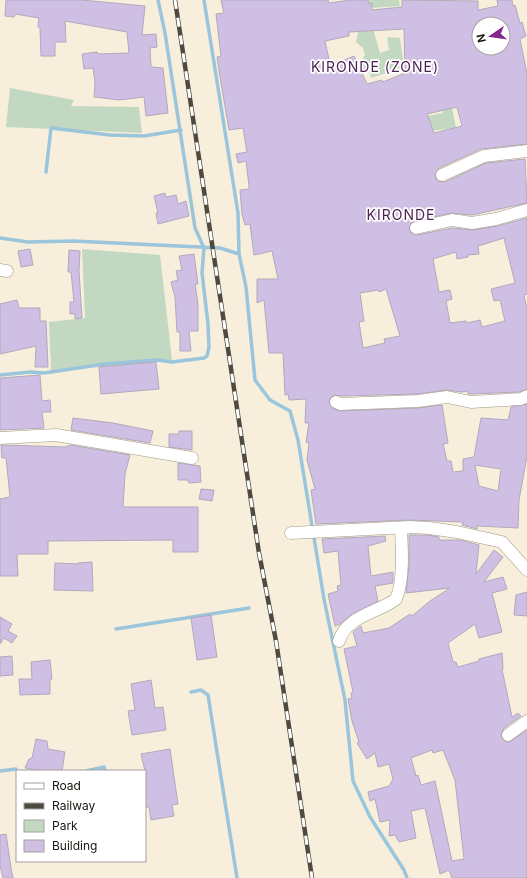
<svg xmlns="http://www.w3.org/2000/svg" width="527" height="878" viewBox="0 0 527 878" font-family="Inter,sans-serif">
  <style>
    .green { fill: #c3d8c1 }
    .lines { fill: none; stroke-linecap: round; stroke-linejoin: round }
    .stream { stroke: #9ac5db; stroke-width: 3.5 }
    .building { fill: #d0bfe4; stroke: #b1a9bb; fill-rule: evenodd }
    .street-casing { stroke: #9f9886; stroke-width: 13 }
    .street { stroke: #fff; stroke-width: 12 }
    .rail-casing { stroke: #4e4a40; stroke-width: 4.5 }
    .rail { stroke: #fff; stroke-width: 3; stroke-dasharray: 9; stroke-linecap: butt }
    .labels { text-anchor: middle; dominant-baseline: central; stroke-width: 3.5; stroke-linejoin: round; paint-order: stroke }
    .quarter-label { font-size: 14px; letter-spacing: 1px; fill: #4d1f52; stroke: #fff }
  </style>
  <rect width="100%" height="100%" fill="#f7efdc"/>
  <path class="green" d="M368 0H399L400 6 371 8Z
    M371 22 380 53 389 50 387 37 400 38 404 67 371 78 369 70H361L362 59 365 55 363 48 356 42 360 25Z
    M10 88 74 100 71 106 139 107 142 133 6 127Z
    M451 103 456 128 429 131 427 116 443 113 441 104Z
    M82 249 160 255 172 360 51 371 49 322 85 318Z"/>
  <g class="lines">
    <path class="stream" d="M204 0 238 213 239 254 246 287 255 380 270 400 290 411 298 440 324 599 345 700 353 781 370 817 404 870 407 878
      M46 172 51 128 110 135 144 136 181 130
      M0 238 28 242 73 241 220 248 239 254
      M0 375 30 372 44 373 105 364 157 360 172 362 204 358 207 356 209 347 208 324 202 273 204 248 195 228 165 33 158 0
      M116 629 249 608
      M191 692 201 690 208 695 237 878
      M0 771 16 769
      M86 771 104 767 105 771"/>
  </g>
  <path class="building" d="M6 0H82L145 6 142 35 156 34 157 47 150 48 151 67 163 68 168 113 146 116 144 97 119 100 94 97 95 82 93 68 84 69 82 54 97 52 98 54 129 53 127 32 65 21 66 42H55V56H41L40 27H38L39 18 15 14 14 17 5 16Z
    M221 0H328L329 3 350 0H368L369 4 372 3V10L402 7V0L478 1V10L498 6 497 0H512L513 6 515 5 520 23 522 22 526 36 520 39 527 74V144L481 149 439 168 435 175 437 181 445 182 486 163 525 159 527 203 472 215 451 213 414 221 411 223 409 229 411 233 417 235 452 228 473 230 498 226 527 218V294L524 295 527 309V389L519 392 472 394H468V391L462 392 446 390 417 394 342 396 335 395 330 398 329 402 332 408 340 411 418 408 442 405 448 443 443 444 447 461H451L453 472 463 471V459L474 457 481 418 508 420 511 407 527 404V456L519 500 518 528 477 526V529L462 525 463 522 409 520 316 524 311 490 315 489 307 460 309 443 306 442 309 423H305L306 399 289 400 288 394 285 395 283 353H269L264 300 257 303V279H278L272 251 254 255 250 224 245 225 242 214 240 190 249 189V186L246 161 238 163 236 154 247 152 243 128 229 130 220 77 217 57 221 56 216 14 224 13ZM479 24H503V48H479ZM404 29 405 73 383 82 382 80 367 84 354 56 340 62 330 64 325 41 349 36V32ZM457 107 462 126 434 133 427 114ZM504 238 515 283 491 289 494 301 500 300 505 321 482 327 480 320 467 323 466 321 450 323 446 301 452 299 450 290 439 292 433 259 456 252 457 259 468 257V255L479 254 478 246ZM386 289 400 336 384 339 385 343 363 348 359 322 364 321 360 293 378 290 379 292ZM475 465 501 469 498 491 479 486Z
    M165 193 166 197 176 195 178 204 186 201 189 216 158 224 156 213H158L154 196Z
    M30 249 33 265 21 267 18 251Z
    M69 250 80 251 79 271 82 318 75 319V314H70V302H74L71 272H68Z
    M194 254 198 284H195L198 304V331H189L191 351H180V332H177L175 297 171 282 178 280 176 271 182 270 179 256Z
    M17 300 19 308H40V321H46L48 367H35L36 346 0 354V304Z
    M156 362 159 389 101 394 99 367Z
    M40 375 42 401 50 400 51 412H42L44 428 0 430V378Z
    M73 418 113 423 153 431 150 443 71 430Z
    M179 431H192V450L169 447V434H179Z
    M1 445 66 447 70 445 130 455 125 474 123 507H198V552H173V540L48 541V554H17L18 576H0V499L10 497 6 458H2Z
    M178 463 200 466 201 482 189 483 188 480H178Z
    M201 489 214 490 212 501 199 499Z
    M409 535H428L439 537V540H460L479 545 476 574 494 550 503 557 484 582 503 577 507 589 492 593 502 632 479 638 475 624 448 643 453 662H456L458 667 479 661V659L502 653 503 669H502L512 717 518 713 521 716 503 729 501 736 505 742H509L527 730V878H452L449 870 440 874 425 808 411 811 416 838 399 842 395 835 389 836 390 820 380 822 375 799 370 801 368 792 389 786 393 779 389 764 378 767 375 753 367 759 357 743 359 742 352 721 348 699 352 698 351 693 353 692 344 649 357 646 353 632 361 626 363 633 389 628 410 614 412 616 430 601 450 588 406 593 409 565ZM432 750 433 753 443 750 455 780 464 859 452 861 435 781 421 785 418 775 416 776 411 758Z
    M385 536 386 541 368 546 371 576 393 572V583L375 586 378 601 352 614 340 624 335 626 328 594 338 591 337 586 341 585 338 551 324 553 322 539Z
    M92 562 93 591 54 590 55 563 78 564V563Z
    M527 592V616L514 615 516 595Z
    M211 615 217 657 197 660 191 618Z
    M0 617 12 624 8 631 17 636 12 643 4 638 0 644Z
    M12 656 13 675 0 676V657Z
    M50 660 52 679H50V694L20 695 19 679H32L31 662Z
    M151 680 155 708 163 707 166 730 132 735 128 711 135 710 131 684Z
    M36 739 47 741 48 749 65 752 62 771H44L25 768 29 759 32 758Z
    M170 749 178 804 172 805 174 816 151 820 149 807H145V771L141 754Z
    M6 834 11 868 13 878H3L0 865V835Z"/>
  <g class="lines">
    <defs>
      <path id="street" d="M442 175 484 156 527 151
        M416 228 452 220 472 223 496 219 527 210
        M0 270 7 271
        M336 402 340 404 418 401 447 397 471 402 521 399 527 396
        M0 438 56 435 192 458
        M291 533 409 527 429 528 457 532 502 542 527 570
        M339 641C346 616 378 613 396 599 404 581 402 548 401 528
        M508 735 527 721"/>
    </defs>
    <use href="#street" class="street-casing"/>
    <use href="#street" class="street"/>
    <defs>
      <path id="rail" d="M175 0 259 553 276 641 312 878"/>
    </defs>
    <use href="#rail" class="rail-casing"/>
    <use href="#rail" class="rail"/>
  </g>
  <g class="labels">
    <g class="quarter-label">
      <text x="375" y="66">KIRONDE (ZONE)</text>
      <text x="401" y="214">KIRONDE</text>
    </g>
  </g>
  <rect x="16" y="770" width="130" height="92" fill="#ffffff" stroke="#a3a29f"/>
  <rect x="24" y="783" width="20" height="6" fill="#ffffff" stroke="#a3a29f"/>
  <text x="52" y="790" font-size="12" fill="#1a1710">Road</text>
  <rect x="24" y="803" width="20" height="6" fill="#4e4a40" stroke="#a3a29f"/>
  <text x="52" y="810" font-size="12" fill="#1a1710">Railway</text>
  <rect x="24" y="820" width="20" height="12" fill="#c3d8c1" stroke="#a3a29f"/>
  <text x="52" y="830" font-size="12" fill="#1a1710">Park</text>
  <rect x="24" y="840" width="20" height="12" fill="#d0bfe4" stroke="#a3a29f"/>
  <text x="52" y="850" font-size="12" fill="#1a1710">Building</text>
  <g transform="translate(491 36) rotate(257)"><circle r="19" fill="#ffffff" stroke="#a3a29f"/>
  <path d="M0-3L7 15L0 10L-7 15Z" fill="#862690"/>
  <text y="-6" font-size="11" font-weight="bold" text-anchor="middle" fill="#1a1710">N</text>
  </g>
</svg>
